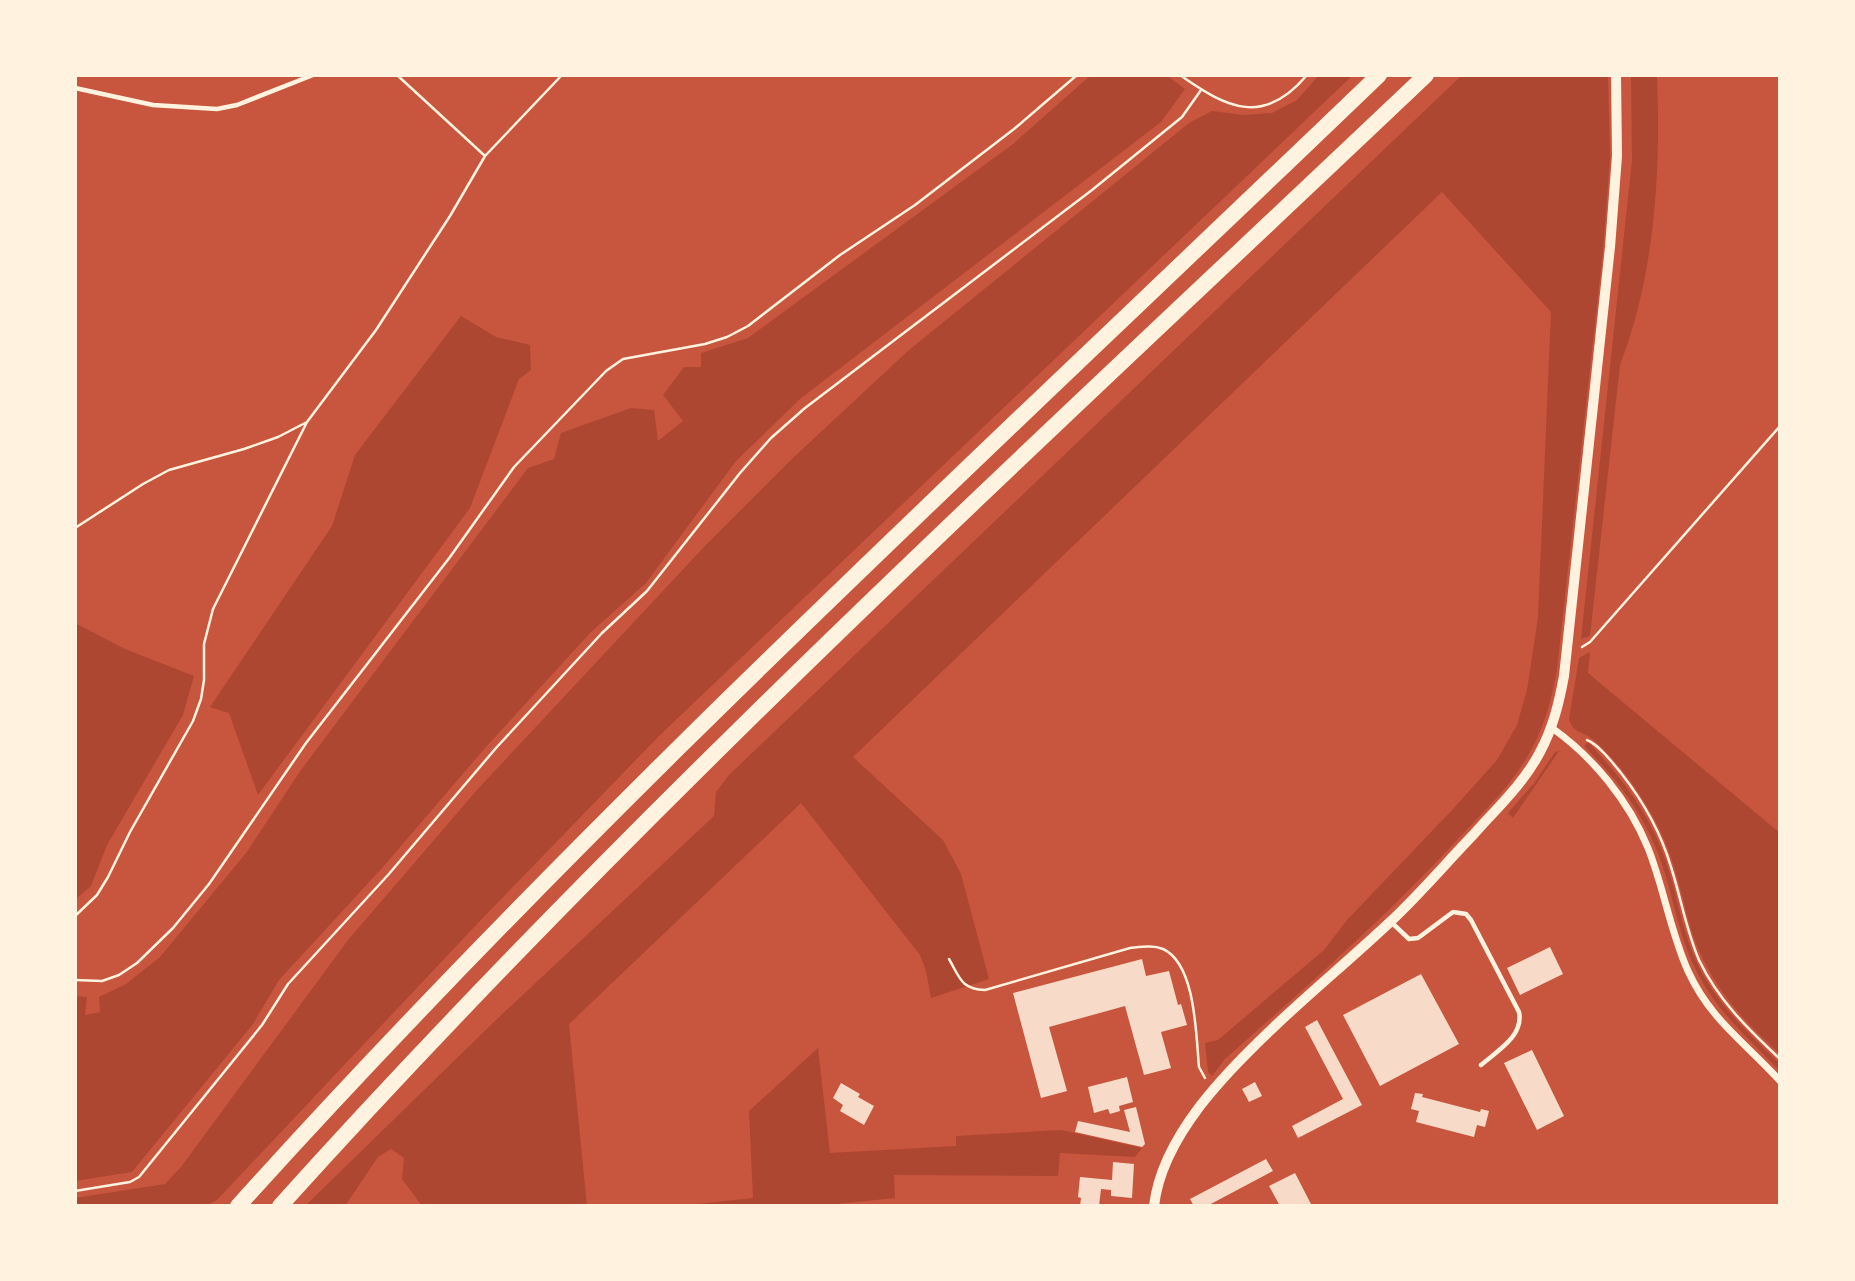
<svg xmlns="http://www.w3.org/2000/svg" width="1855" height="1281" viewBox="0 0 1855 1281" font-family="'IBM Plex Sans',sans-serif">
  <style>
    .green { fill: #ae4732 }
    .building { fill: #f7dbc8 }
    .lines { fill: none; stroke-linecap: round; stroke-linejoin: round }
    .path { stroke: #fff3e0; stroke-width: 2.5 }
    .service { stroke: #fff3e0; stroke-width: 4.5 }
    .minor { stroke: #fff3e0; stroke-width: 7 }
    .tertiary { stroke: #fff3e0; stroke-width: 10 }
    .motorway { stroke: #fff3e0; stroke-width: 16 }
  </style>
  <rect width="100%" height="100%" fill="#c8553d"/>
  <path class="green" d="M1091 75H1166L1185 89 1161 122 800 399 736 461 646 583 591 632 485 748 383 867 279 980 253 1024 132 1172 75 1181V996L87 997 85 1015 100 1012 99 997 126 984 160 957 246 853 301 770 528 468 554 459 561 433 631 408 654 410 658 441 683 421 663 395 684 367H701V353L748 338 1013 144Z
    M1319 75H1353L658 737 478 923 217 1200 206 1206H75V1198L165 1184 181 1167 348 940 477 790 703 548 795 456 909 350 1189 123 1212 111 1243 115 1272 113 1297 100Z
    M1462 75H1608L1610 159 1603 251 1557 669C1552 699 1543 732 1526 759 1508 789 1481 814 1457 840 1385 918 1305 988 1225 1059L1212 1076 1208 1072 1205 1043 1218 1040 1324 950 1347 920 1453 809 1497 760 1517 725 1527 690 1538 617 1551 312 1442 192 853 757 943 840 961 874 989 979 931 998 926 971 920 955 801 803 569 1024 587 1206H422L402 1179 404 1158 391 1149 378 1157 345 1206H305L498 1018 714 816 716 792 729 775Z
    M1631 75H1657C1661 172 1655 274 1620 365L1590 636 1581 639 1632 160Z
    M461 316 496 337 530 345 531 370 519 379 470 508 258 795 229 713 210 707 332 526 355 455Z
    M75 623 125 649 194 676 183 715 107 845 91 886 75 900Z
    M1590 652 1588 673 1780 833V1054C1748 1025 1723 999 1703 959 1688 930 1684 898 1674 867 1666 838 1651 811 1634 786 1622 769 1607 751 1591 738 1581 731 1573 733 1569 719L1579 658Z
    M1588 742C1623 779 1653 818 1668 868 1678 900 1683 934 1698 965 1718 1005 1748 1033 1780 1064V1071C1748 1038 1715 1010 1695 968 1676 929 1672 885 1655 846 1639 807 1613 775 1584 746Z
    M1559 751 1513 818 1508 813 1535 782 1555 752Z
    M818 1048 830 1153 956 1146V1136L1061 1130 1142 1148 1135 1157 1060 1153 1058 1176 894 1175 895 1198 817 1206H678L753 1198 749 1111Z"/>
  <path class="building" d="M1550 947 1563 974 1520 995 1507 968Z
    M1142 959 1146 976 1169 971 1178 1005 1181 1004 1187 1025 1161 1032 1171 1068 1144 1075 1125 1006 1049 1027 1067 1091 1041 1098 1013 993Z
    M1421 974 1459 1044 1380 1086 1343 1015Z
    M1317 1020 1362 1105 1298 1138 1292 1126 1343 1099 1305 1027Z
    M1532 1050 1564 1116 1537 1130 1504 1063Z
    M1127 1077 1133 1102 1119 1106 1120 1111 1110 1114 1108 1109 1094 1113 1088 1087Z
    M1255 1082 1262 1096 1249 1102 1242 1089Z
    M841 1083 860 1094 858 1097 874 1106 864 1125 840 1111 843 1105 833 1098Z
    M1415 1093 1423 1094 1422 1097 1480 1112 1481 1109 1489 1111 1485 1127 1477 1125 1474 1137 1416 1122 1419 1111 1411 1109Z
    M1136 1107 1145 1144 1142 1147 1075 1132 1078 1121 1130 1132 1124 1110Z
    M1266 1159 1273 1171 1207 1206H1194L1190 1199Z
    M1113 1162 1134 1164 1132 1198 1111 1196V1190L1101 1189 1099 1206H1080L1081 1198 1078 1197 1080 1177 1112 1180Z
    M1295 1173 1312 1206H1280L1269 1186Z"/>
  <g class="lines">
    <path class="path" d="M397 75 485 156 562 75
      M1180 75C1228 109 1264 126 1307 75
      M75 528 143 484 169 470 244 449 278 437 307 422
      M1582 647 1590 642 1780 426
      M1587 740C1599 745 1612 762 1621 773 1643 801 1661 833 1671 867 1681 898 1686 930 1699 960 1718 1000 1748 1029 1780 1059
      M75 916 97 895 108 877 130 832 193 721 201 699 204 680V644L213 609 307 422 376 330 450 216 485 156
      M949 959C960 978 961 989 985 990L1130 948C1141 947 1153 945 1163 949 1196 964 1196 1036 1199 1067L1205 1078
      M75 980 102 981 119 975 137 963 173 928 209 884 306 743 450 557 514 467 606 371 623 359 705 344 727 337 748 326 840 255 915 205 1014 129 1077 75
      M75 1191 130 1182 139 1177 262 1025 288 984 388 875 496 748 602 633 647 591 740 473 771 438 805 408 1092 190 1182 117 1201 90"/>
    <path class="service" d="M75 88 153 105 217 109 237 105 313 75
      M1391 922 1409 939 1418 938 1453 912 1466 914 1471 920 1519 1012C1524 1036 1497 1051 1481 1065"/>
    <path class="minor" d="M1552 728C1593 757 1629 801 1648 848 1664 888 1670 931 1688 971 1711 1021 1745 1042 1780 1081"/>
    <path class="tertiary" d="M1154 1206C1162 1136 1227 1071 1276 1025 1313 990 1353 957 1390 922 1420 894 1446 863 1474 834 1497 808 1524 783 1540 752 1553 728 1559 703 1564 676L1610 247 1617 156 1616 75"/>
    <path class="motorway" d="M238 1206C597 808 993 446 1379 75
      M280 1206C639 807 1037 444 1426 75"/>
  </g>
  <rect width="1855" height="1281" fill="none" stroke="#fff3e0" stroke-width="154"/>
</svg>
